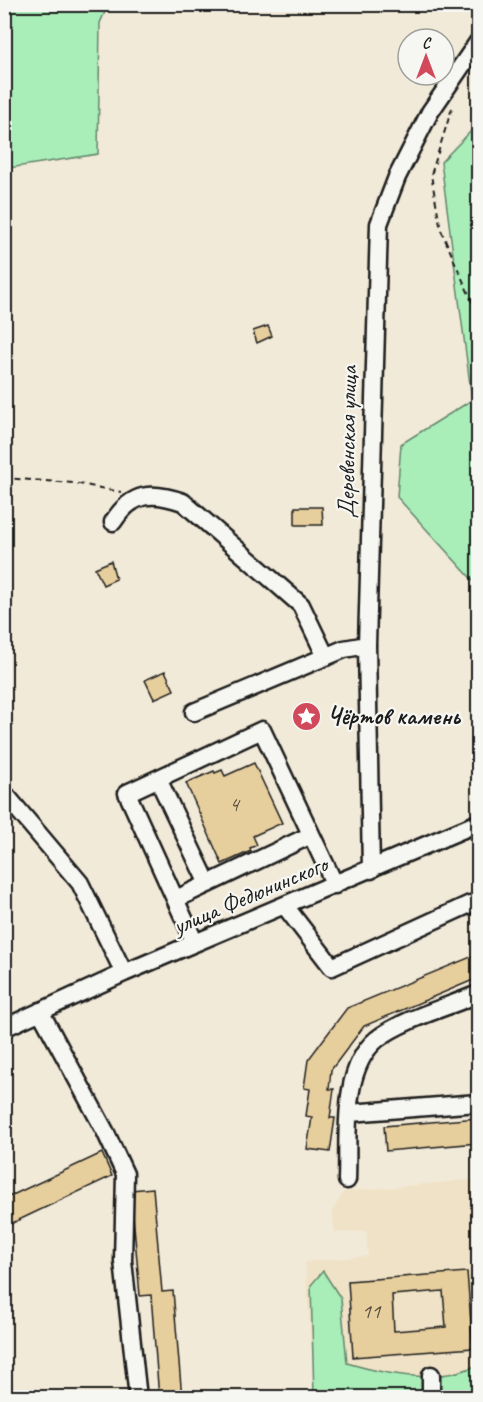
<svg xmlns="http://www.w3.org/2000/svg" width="483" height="1402" viewBox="0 0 483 1402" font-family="Caveat,sans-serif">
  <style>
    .built { fill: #efe2c6 }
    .green { fill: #a9eeb9; stroke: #62856a; stroke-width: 1.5 }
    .building { fill: #e7ce9d; stroke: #1c1c1c; stroke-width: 1.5; fill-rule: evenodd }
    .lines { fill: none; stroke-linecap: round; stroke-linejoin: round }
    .minor-casing { stroke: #1c1c1c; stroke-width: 21 }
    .path { stroke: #1c1c1c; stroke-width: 2; stroke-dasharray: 6 4.5; stroke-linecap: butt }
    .minor { stroke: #f6f6f2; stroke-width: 16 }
    .labels { text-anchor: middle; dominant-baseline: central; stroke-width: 4.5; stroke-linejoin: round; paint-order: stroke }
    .number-label { font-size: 21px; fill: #4f483c }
    .street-label { font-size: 24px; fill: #1c1c1c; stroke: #f6f6f2 }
    .poi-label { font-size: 24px; font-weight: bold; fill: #1c1c1c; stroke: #f6f6f2; text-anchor: start }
  </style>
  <rect width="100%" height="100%" fill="#f2ead8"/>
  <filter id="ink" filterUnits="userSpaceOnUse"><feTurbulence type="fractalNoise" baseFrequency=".0167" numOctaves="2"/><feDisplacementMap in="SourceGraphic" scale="12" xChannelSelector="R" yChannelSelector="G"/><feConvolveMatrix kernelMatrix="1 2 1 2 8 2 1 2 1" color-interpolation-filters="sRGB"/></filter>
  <g filter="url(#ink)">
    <path class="built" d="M478 1179V1397H315L305 1262 368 1256 366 1231 335 1233 332 1211 344 1192Z"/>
    <path class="green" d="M4 5H108L100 23 98 154 9 168 5 162Z
      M471 131 478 138V586L397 497 401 444 472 400 441 162Z
      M323 1271 341 1299 347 1363C391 1376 436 1384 478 1365V1397H314L311 1285Z"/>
    <path class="building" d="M268 326 272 336 257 343 253 331Z
      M295 507H322L323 525H295Z
      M111 561 116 579 103 585 95 568Z
      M165 671 174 690 154 699 145 680Z
      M254 763 282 823 253 836 257 845 250 848 251 851 222 864 186 783 214 771 215 773 222 770 225 776Z
      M478 954V978L364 1026 331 1070 329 1089H334L330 1118H335L330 1152 307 1149 312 1117 306 1116 310 1089 304 1088 308 1060 347 1008Z
      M478 1118V1143L386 1151 384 1126Z
      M102 1153 112 1176 4 1227V1199Z
      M153 1188 162 1292 173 1291 182 1398H159L151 1295 140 1296 131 1190Z
      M467 1272 473 1348 353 1357 348 1281ZM443 1291 446 1327 394 1331 392 1295Z"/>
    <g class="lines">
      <defs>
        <path id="minor" d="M113 522C132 492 152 491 183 502L301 605 326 657
          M194 712 344 649 367 645
          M158 779 208 884
          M4 793 80 883 124 973
          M371 870 367 645 379 224 397 177 430 112 478 42
          M176 899 311 835
          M285 906 332 967 470 904H478
          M195 943 127 793 262 730 335 885
          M40 1011 105 1131 125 1174 123 1261 138 1398
          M4 1028 124 973 478 823
          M350 1113 478 1103
          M347 1180C349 1137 340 1070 377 1039 403 1019 448 1007 478 994
          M431 1375V1398"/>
      </defs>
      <use href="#minor" class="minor-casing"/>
      <path class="path" d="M452 108 431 175 441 230 478 315
        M4 478 74 483 121 492"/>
      <use href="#minor" class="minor"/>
    </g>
  </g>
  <defs>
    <symbol id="sight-disc" viewBox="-11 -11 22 22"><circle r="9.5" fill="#d1495b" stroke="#f6f6f2"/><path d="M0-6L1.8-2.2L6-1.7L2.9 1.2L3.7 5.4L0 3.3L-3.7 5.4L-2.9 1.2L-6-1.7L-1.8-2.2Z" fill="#fff"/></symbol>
  </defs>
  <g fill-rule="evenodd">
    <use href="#sight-disc" x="290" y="700" width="33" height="33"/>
  </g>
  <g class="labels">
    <g class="number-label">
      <text x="234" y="804">4</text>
      <text x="371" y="1311">11</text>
    </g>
    <g class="street-label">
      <text transform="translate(347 442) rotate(-89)">Деревенская улица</text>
      <text transform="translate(250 895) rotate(-23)">улица Федюнинского</text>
    </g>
    <g class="poi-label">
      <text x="327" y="716">Чёртов камень</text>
    </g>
  </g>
  <rect width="483" height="1402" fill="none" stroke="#f6f6f2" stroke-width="24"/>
  <rect x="12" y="12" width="459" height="1378" fill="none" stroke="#1c1c1c" stroke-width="2" filter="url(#ink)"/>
  <g transform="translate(426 57)"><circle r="28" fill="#f6f6f2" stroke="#9f9f9c" stroke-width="1.5"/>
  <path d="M0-4.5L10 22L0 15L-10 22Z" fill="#d1495b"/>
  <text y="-9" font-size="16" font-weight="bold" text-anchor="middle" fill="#1c1c1c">С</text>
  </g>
</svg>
